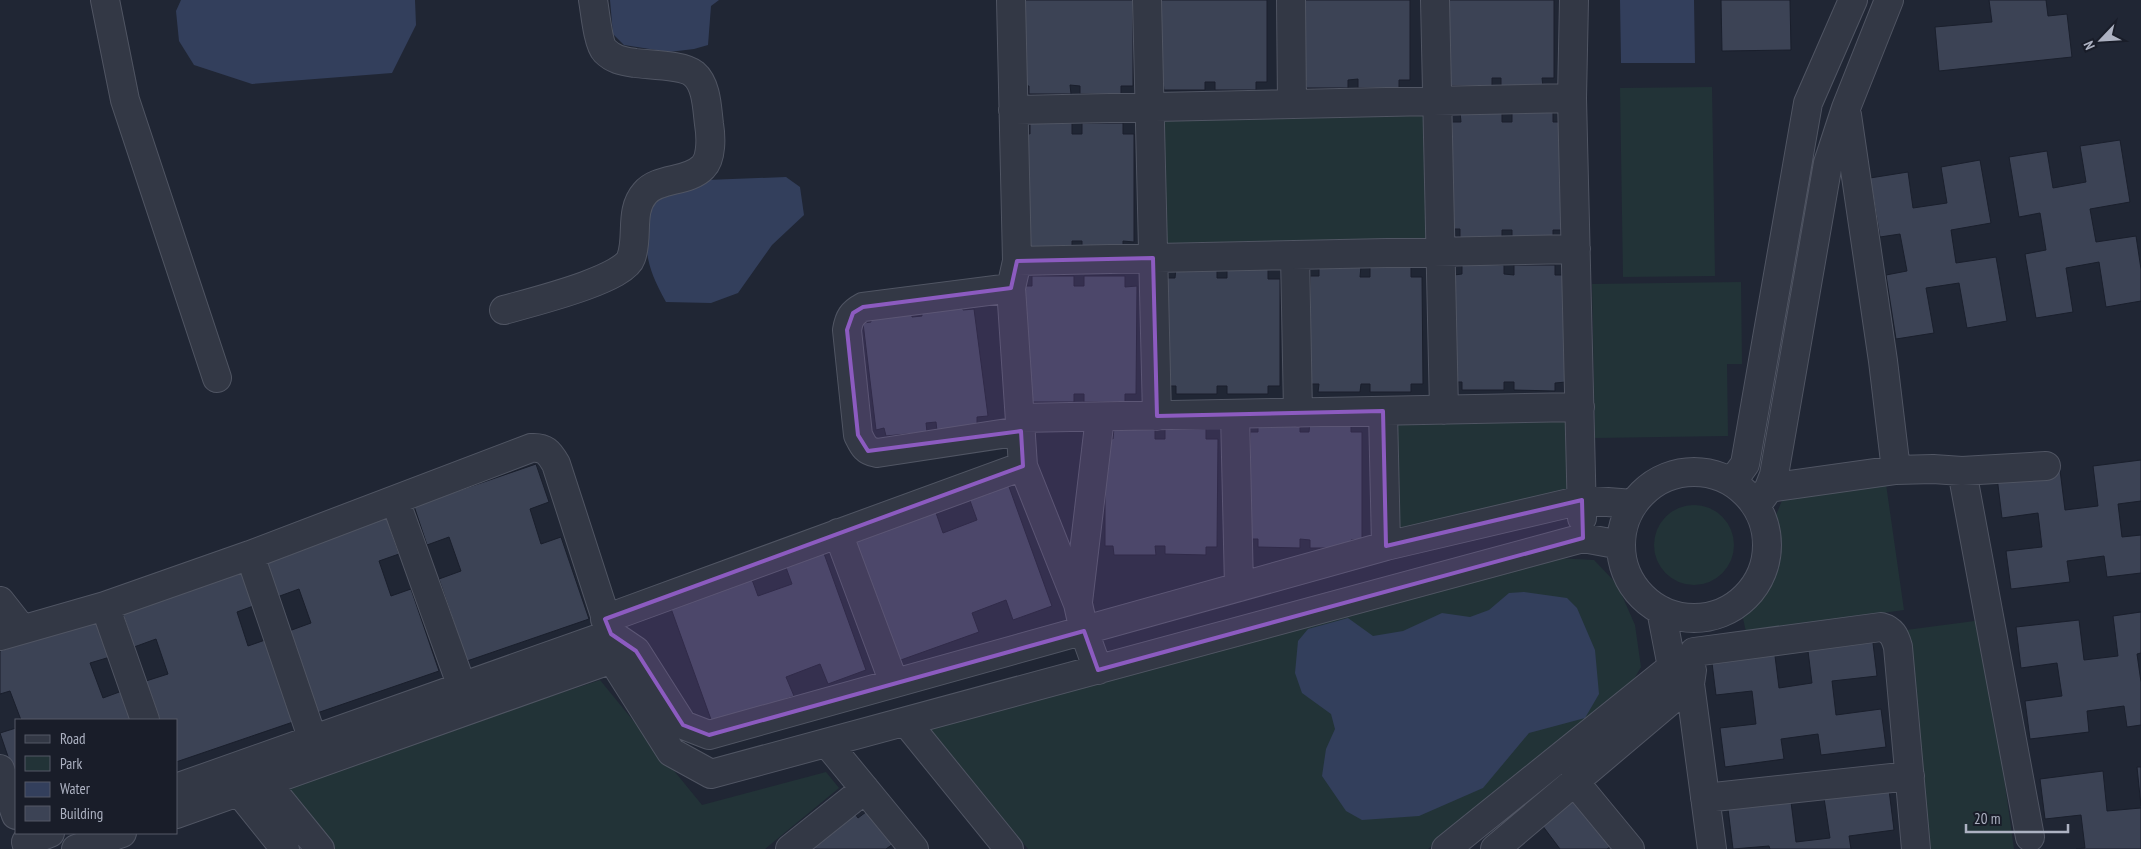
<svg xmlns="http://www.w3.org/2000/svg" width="2141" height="849" viewBox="0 0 2141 849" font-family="'PT Sans Narrow',sans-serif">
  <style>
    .green { fill: #223337 }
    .water { fill: #333f5c }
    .building { fill: #3c4355; stroke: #1a1f2c }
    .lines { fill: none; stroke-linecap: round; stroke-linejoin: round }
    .minor-casing { stroke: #505563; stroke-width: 30 }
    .minor { stroke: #333845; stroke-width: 28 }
    .marked { fill: #8c5bc0; fill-opacity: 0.2; stroke: #8c5bc0; stroke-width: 4; stroke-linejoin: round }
  </style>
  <rect width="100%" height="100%" fill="#202634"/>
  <path class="green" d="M1712 87 1715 276 1623 277 1620 88Z
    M1429 107 1432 247 1161 253 1157 113Z
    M1741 282 1742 364H1727L1728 436 1595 438 1592 284Z
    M1574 413 1575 488 1395 536 1393 416Z
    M1886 484 1904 610 1746 632 1741 609 1762 584 1772 559V525L1783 498Z
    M1654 545a40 40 0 1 1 80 0a40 40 0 1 1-80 0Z
    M1557 558 1594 560 1617 584 1635 625 1641 667 1630 686 1428 849H1028L928 726Z
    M1982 620 2014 849H1922L1891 632Z
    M600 680 702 805 826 772 839 788 765 849H334L282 786Z"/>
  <path class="water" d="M181 0H415L416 25 392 73 252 84 194 65 179 41 176 11Z
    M610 0H719L711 6 708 45 694 49 669 52 624 45 613 34Z
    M1620 0H1694L1695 63H1621Z
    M786 177 800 187 804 215 772 245 738 293 711 303 666 302C644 263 645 248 646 205L681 181Z
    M1524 592 1567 598 1577 608 1595 650 1599 694 1585 718 1529 733 1483 788 1419 816 1362 820 1346 811 1322 776 1326 749 1335 729 1331 714 1302 693 1295 673 1298 641 1308 629 1348 618 1373 636 1403 631 1442 613 1470 617 1489 610 1509 593Z"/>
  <path class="building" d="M1020 0H1133V86H1121V94H1080V86L1070 85 1071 94H1029V86L1020 85Z
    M1155 0H1267V82H1256V90H1215V82H1205V90H1164L1163 81 1155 82Z
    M1298 0H1410V80H1399V88H1358V79L1348 80V88H1306V80H1298Z
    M1442 0H1554V78H1542L1543 87 1501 86V78H1492V86H1450Z
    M1721 0H1790L1791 50 1722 51Z
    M1989 0H2046L2048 16 2067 14 2072 57 1939 71 1935 27 1992 22Z
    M1460 112H1502V122H1512V112H1553V122H1564V230H1553V238H1512V230H1502V238H1460V229H1452V122H1461Z
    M1030 123H1072V134H1082V123H1123V134H1134V242L1123 241V249H1082V241H1072V249H1030V241H1022V133L1030 134Z
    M2120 140 2130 202 2090 209 2096 242 2136 236 2141 269V301L2106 307 2099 262 2066 268 2073 312 2036 318 2025 254 2046 250 2040 213 2019 217 2009 157 2047 151 2053 188 2086 182 2080 146Z
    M1980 160 1991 223 1951 230 1956 263 1996 257 2007 321 1967 328 1959 283 1926 288 1934 333 1896 339 1886 275 1907 271 1900 234 1880 237 1870 178 1908 172 1913 208 1947 203 1941 167Z
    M1462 264 1504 265V274L1514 275V265H1555V275H1566V382L1555 383V391L1514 390V382H1504V390H1462V382H1454V275L1462 274Z
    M1319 266H1361L1360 277H1370V266H1411V277H1422L1423 384H1411V392H1370V384H1361L1360 392H1318L1319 384H1310V276H1319Z
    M1176 268H1217V278H1227V268L1268 269V279H1280V386H1268V394H1227V386H1217V394H1176V386H1167V278H1175Z
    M1032 276H1074V286H1084V276H1125V287L1137 286 1136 394H1125V402H1084V394H1074V402H1032V394L1024 393V286H1032Z
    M961 300 963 310 974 309 988 416 977 417V426L937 431 936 422 926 423 927 432 886 436 884 428 876 430 863 323 871 322 870 312 911 306 912 317 922 316 921 305Z
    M1258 422H1300V432H1309L1310 422H1351V432H1362V540H1351V548H1310V540L1300 539V548L1258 547V539H1250V432H1258Z
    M1114 428H1155V439H1165V429H1206V439H1218L1217 547H1206V555L1165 554V546H1155L1156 555H1114L1113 546H1105V438L1113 439Z
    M2141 460V501L2118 504 2122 537 2141 535V573L2107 577 2104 556 2067 561 2070 582 2011 589 2006 551 2042 547 2038 513 2002 518 1997 477 2060 470 2065 510 2098 506 2093 466Z
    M536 464 549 502 530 509 541 544 561 537 589 619 467 661 439 579 461 571 449 537 427 545 414 506Z
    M1008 484 1052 606 1013 620 1006 600 972 613 979 632 898 661 854 539 935 510 943 533 977 520 969 498Z
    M386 516 399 554 379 561 391 596 411 589 439 671 317 713 289 631 311 623 299 589 277 597 263 558Z
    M822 548 866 670 828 684 820 664 786 677 794 696 713 725 669 603 750 574 758 596 792 584 784 562Z
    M243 566 256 605 237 612 248 646 268 639 296 721 176 762V720H160L146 681 168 674 156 639 134 647 121 608Z
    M2141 612V653L2137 654 2141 682V725L2127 727 2124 706 2087 711 2089 732 2030 739 2025 701 2062 696 2057 663 2021 668 2016 627 2079 620 2084 660 2118 656 2113 616Z
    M97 618 110 657 90 663 103 698 122 691 132 720H21L10 691 0 694V651Z
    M1872 635 1877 676 1832 681 1836 715 1881 709 1886 747 1821 755 1818 734 1781 739 1784 759 1725 767 1720 728 1756 724 1752 691 1716 695 1711 655 1774 648 1779 688 1812 683 1807 643Z
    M16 728V780L0 733Z
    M2137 767H2141V806Z
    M2103 771 2107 811 2141 808V849H2076L2085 848 2081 815 2045 819 2040 779Z
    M1889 790 1894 830 1849 836 1851 849H1770L1769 846 1733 849 1728 809 1791 802 1796 842 1830 838 1824 798Z
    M1571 797 1610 847 1607 849H1560L1539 821Z
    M853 811 858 818 866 812 893 844 886 849H806Z"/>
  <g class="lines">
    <defs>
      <path id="minor" d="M105 0 125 100 217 378
        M1011 0 1017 261 1011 288 1023 466
        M1147 0 1157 416
        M1291 0 1292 104
        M1435 0 1444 410
        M1574 0 1572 98 1582 518
        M1013 110 1572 98
        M1847 115 1883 361 1896 470
        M1295 255 1298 413
        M1017 261 1576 249
        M1011 288 863 307C852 313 849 318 847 330L858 435C863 445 865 451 877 453L1021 431
        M504 310C528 303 624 280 631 258 639 237 629 211 645 193 658 177 688 183 703 167 712 158 711 136 709 124 707 109 707 85 694 74 684 65 650 65 635 63 623 61 614 60 605 51 598 44 595 11 593 0
        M1383 411 1386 546
        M1235 414 1239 587
        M1020 418 1580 407
        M1962 471 2030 837
        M1621 545a73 73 0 1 1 146 0a73 73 0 1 1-146 0Z
        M1732 482 1745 464 1808 103 1853 0
        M1769 488 1896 470 1933 469 1962 471 2046 466
        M395 500 462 687
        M1756 506 1769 488 1774 475 1828 163 1846 108 1889 0
        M838 533 894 683
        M250 555 313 740
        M0 601 22 629
        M1078 602 1100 417
        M105 606 145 720
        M1661 610 1672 667
        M605 619 1023 466 1078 604 1084 631 1098 670
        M611 634 636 651 683 725 709 735 1386 546 1582 500 1633 504
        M0 636 105 606 250 555 531 448C545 447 549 452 556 464L611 634 612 659 671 752 711 774 1583 538 1621 545
        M1694 652 1881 627C1892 630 1895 636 1898 647L1916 849
        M1692 670 1690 684 1712 849
        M906 722 1009 849
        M827 743 914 849
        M0 769 16 815
        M255 769 320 849
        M228 778 285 849
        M1574 781 1630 849
        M176 788 611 634
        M1705 798 1910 776
        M176 814 612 659
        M28 849 26 842 50 833
        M76 849 122 833
        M790 849 865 789
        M1446 849 1672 667 1690 684 1495 849"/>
    </defs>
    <use href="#minor" class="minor-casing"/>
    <use href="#minor" class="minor"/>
  </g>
  <path class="marked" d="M1153 258 1157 416 1383 411 1386 546 1582 500 1583 538 1098 670 1084 631 709 735 683 725 636 651 611 634 605 619 1023 466 1021 431 868 451 858 435 847 330 853 313 863 307 1011 288 1017 261Z"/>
  <rect x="15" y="719" width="162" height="115" fill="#191d29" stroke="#545966"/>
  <rect x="25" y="735" width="25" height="8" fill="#333845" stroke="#545966"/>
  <text x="60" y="744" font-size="15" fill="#adb2c2">Road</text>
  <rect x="25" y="756" width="25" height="15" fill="#223337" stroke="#545966"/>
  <text x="60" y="769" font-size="15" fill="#adb2c2">Park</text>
  <rect x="25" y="782" width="25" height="15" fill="#333f5c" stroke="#545966"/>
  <text x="60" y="794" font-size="15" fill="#adb2c2">Water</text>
  <rect x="25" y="806" width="25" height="15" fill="#3c4355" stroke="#545966"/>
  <text x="60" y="819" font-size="15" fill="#adb2c2">Building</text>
  <g transform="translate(2101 40) rotate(245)" stroke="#191d29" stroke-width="4" paint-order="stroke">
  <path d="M0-4L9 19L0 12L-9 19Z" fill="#adb2c2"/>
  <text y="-8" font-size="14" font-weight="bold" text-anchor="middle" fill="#adb2c2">N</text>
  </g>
  <path d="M1966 824v8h102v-8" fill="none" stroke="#adb2c2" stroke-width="2.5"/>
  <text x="1974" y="824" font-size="15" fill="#adb2c2" stroke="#191d29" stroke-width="4" paint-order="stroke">20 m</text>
</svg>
